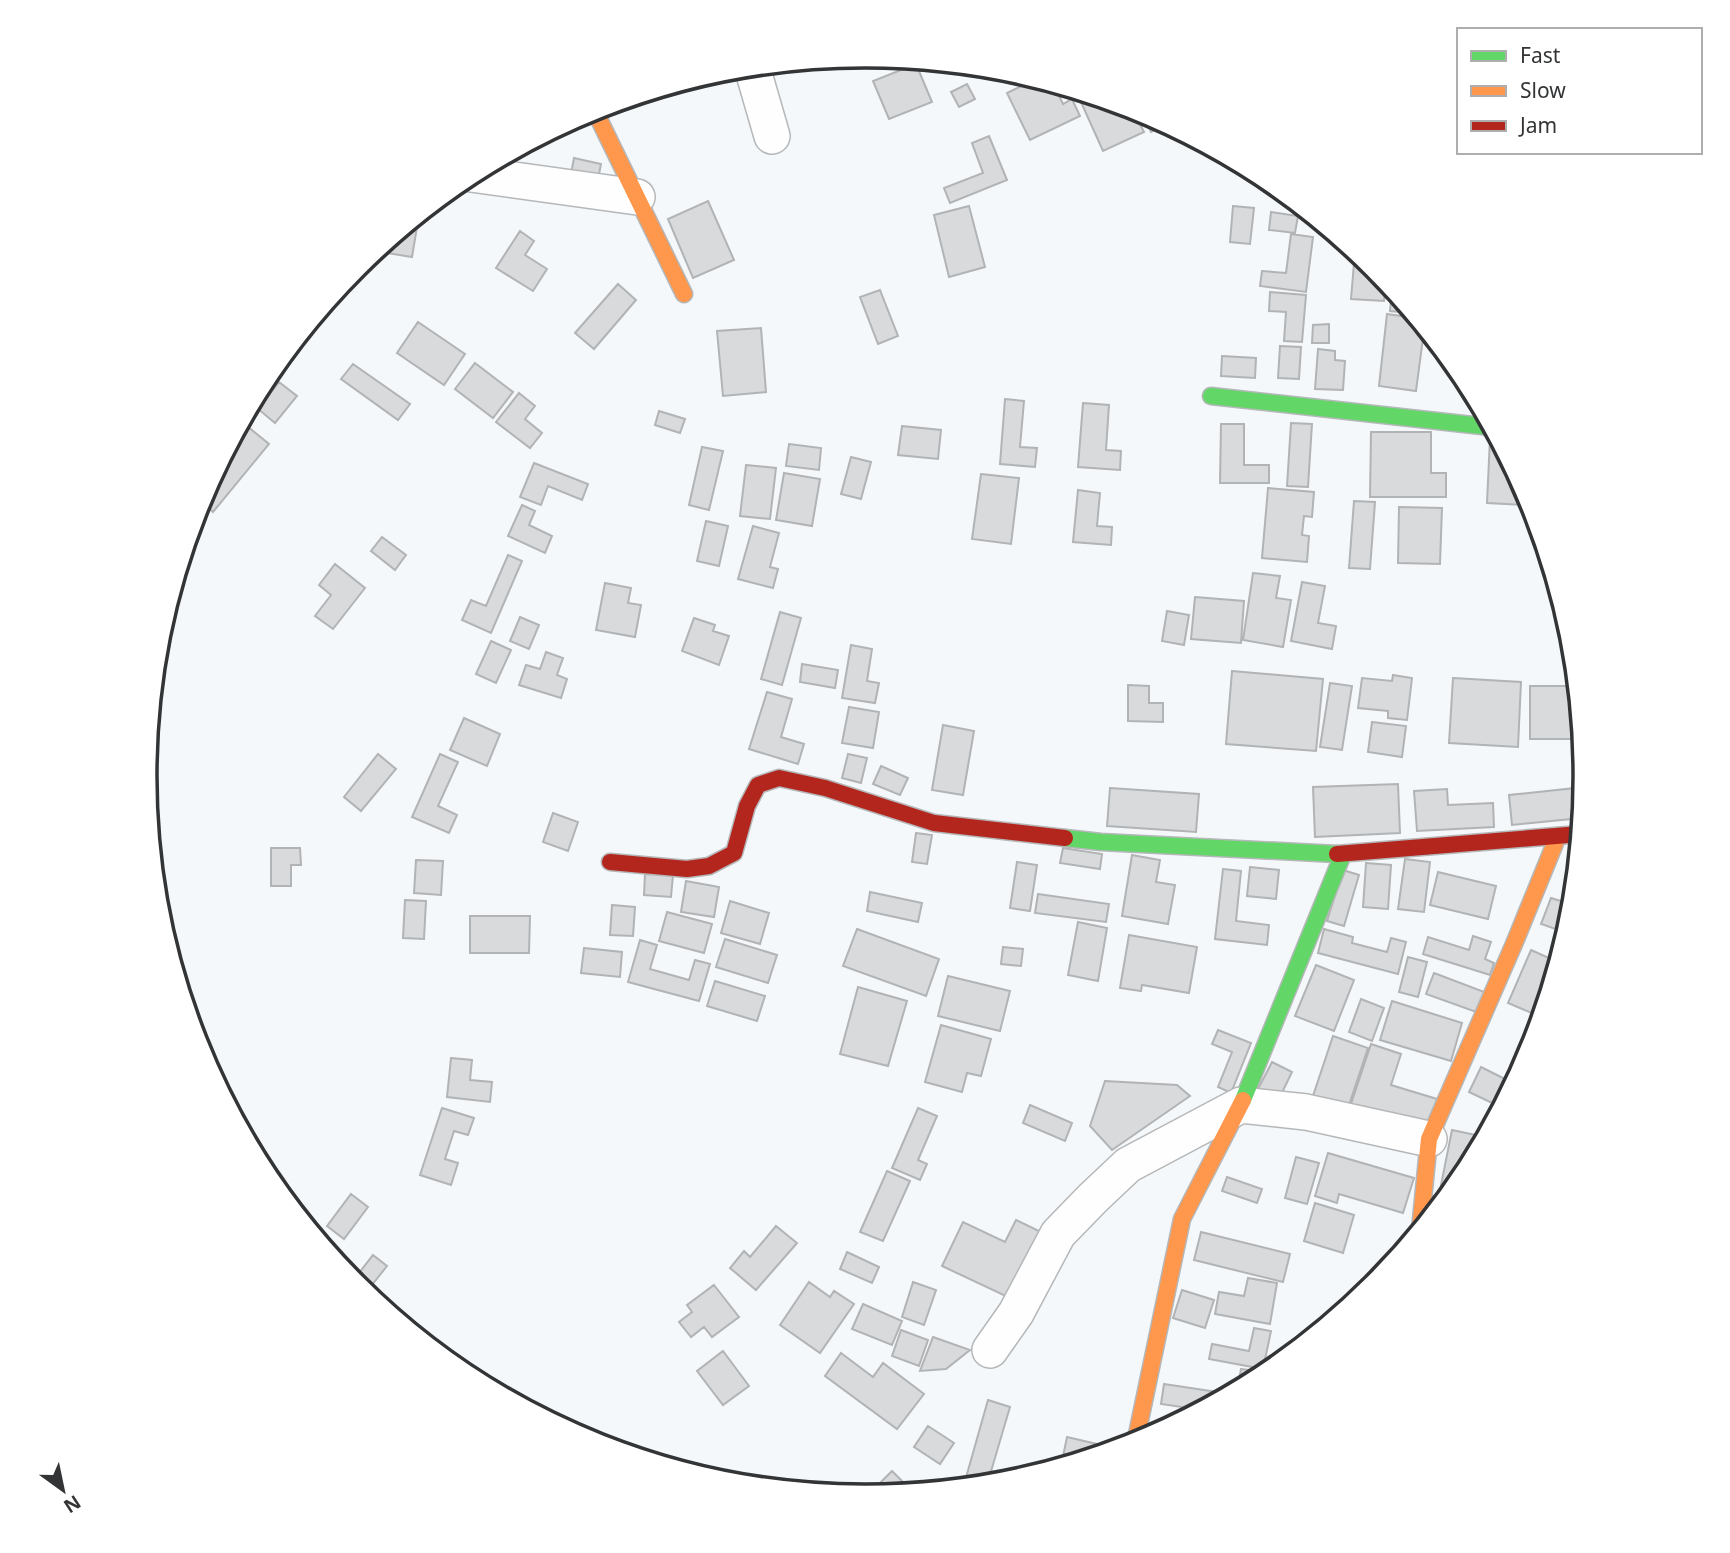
<svg xmlns="http://www.w3.org/2000/svg" width="1730" height="1553" viewBox="0 0 1730 1553" font-family="'Noto Sans',sans-serif">
  <style>
    .building { fill: #d8dadc; stroke: #b1b3b5; stroke-width: 2 }
    .lines { fill: none; stroke-linecap: round; stroke-linejoin: round }
    .street-casing { stroke: #b5b7b9; stroke-width: 38 }
    .fast-casing { stroke: #b5b7b9; stroke-width: 19 }
    .slow-casing { stroke: #b5b7b9; stroke-width: 19 }
    .jam-casing { stroke: #b5b7b9; stroke-width: 19 }
    .street { stroke: #fefefe; stroke-width: 35 }
    .fast { stroke: #63d668; stroke-width: 16 }
    .slow { stroke: #ff974d; stroke-width: 16 }
    .jam { stroke: #b3261e; stroke-width: 16 }
    .rim { fill: none; stroke: #323436; stroke-width: 3.5 }
  </style>
  <rect width="100%" height="100%" fill="#f5f8fa"/>
  <path class="building" d="M916 64 932 102 889 119 873 81Z
    M731 69 693 84 692 80 725 70Z
    M1036 79 1054 85 1063 104 1072 99 1080 116 1030 140 1007 93Z
    M690 80 691 85 650 99 648 93Z
    M967 84 975 99 959 107 951 92Z
    M1076 91 1132 108 1144 132 1103 151Z
    M1142 112 1167 125 1151 132Z
    M989 136 1007 180 950 203 944 188 983 173 972 143Z
    M574 158 601 164 598 179 571 174Z
    M708 201 734 260 693 278 668 219Z
    M969 206 985 267 949 277 934 215Z
    M1233 206 1254 208 1250 244 1230 242Z
    M1271 212 1298 216 1295 233 1269 230Z
    M419 215 412 257 375 251Z
    M520 231 534 241 525 255 547 269 533 291 496 268Z
    M1291 234 1313 237 1306 292 1260 286 1262 271 1286 273Z
    M1355 251 1375 267 1386 281 1384 301 1351 299Z
    M618 284 636 300 594 349 575 333Z
    M1392 289 1412 313 1390 311Z
    M880 290 898 336 878 344 860 297Z
    M1270 292 1306 295 1302 342 1284 341 1286 312 1269 311Z
    M1387 314 1416 318 1433 339 1423 338 1416 391 1379 386Z
    M418 322 465 354 444 385 397 353Z
    M1329 324V343H1312L1313 325Z
    M761 328 766 392 723 396 717 331Z
    M1280 346 1301 347 1299 379 1278 378Z
    M1318 349 1335 351V360L1345 361 1343 390 1315 389Z
    M1222 356 1256 358 1255 378 1221 376Z
    M475 363 513 392 493 418 455 389Z
    M353 364 410 404 398 420 341 379Z
    M279 382 297 396 275 423 257 408Z
    M519 393 535 406 525 419 542 433 530 448 496 422Z
    M1005 399 1024 401 1020 447 1037 448 1035 467 1000 464Z
    M1083 403 1109 405 1106 450 1121 451 1120 470 1078 467Z
    M659 411 685 419 680 433 655 425Z
    M242 422 269 444 213 512 200 500Z
    M1291 423 1312 424 1308 487 1287 486Z
    M1221 424H1244V465H1269V483H1220Z
    M902 426 941 430 938 459 898 455Z
    M1371 432H1431V473H1446V497H1370Z
    M1490 438H1497L1525 490 1524 505 1487 503Z
    M789 444 821 448 819 470 786 466Z
    M702 447 723 451 709 510 689 505Z
    M851 457 871 462 861 499 841 494Z
    M534 463 588 484 582 500 548 486 541 505 520 497Z
    M746 465 776 468 770 519 740 516Z
    M784 473 820 479 812 526 776 520Z
    M981 474 1019 478 1011 544 972 539Z
    M1268 488 1314 492 1312 517 1304 516 1302 535 1309 536 1307 562 1262 558Z
    M1078 490 1100 493 1097 526 1112 527 1111 545 1073 542Z
    M1354 501 1375 502 1370 569 1349 568Z
    M522 505 535 511 529 525 552 536 545 553 508 536Z
    M1399 507 1442 508 1440 564 1398 563Z
    M706 521 728 526 719 566 697 561Z
    M753 526 779 533 770 567 778 569 773 588 738 579Z
    M382 537 406 555 395 570 371 551Z
    M508 555 522 561 491 633 462 620 471 600 486 606Z
    M335 564 365 588 333 629 315 616 331 595 319 585Z
    M1253 573 1280 576 1276 598 1291 600 1283 647 1243 640Z
    M1302 582 1325 586 1318 623 1336 626 1332 649 1291 641Z
    M605 583 631 588 628 603 641 605 635 637 596 630Z
    M1195 597 1244 601 1241 643 1191 639Z
    M1167 611 1189 615 1184 645 1162 641Z
    M780 612 801 618 782 685 761 679Z
    M520 617 539 625 529 649 510 641Z
    M694 618 715 625 713 631 729 636 719 665 682 651Z
    M491 641 511 650 496 683 476 674Z
    M851 645 872 649 867 681 879 683 875 703 842 698Z
    M546 652 563 658 557 675 567 679 561 698 519 685 526 665 540 669Z
    M802 664 838 670 835 688 800 682Z
    M1232 671 1323 679 1316 751 1226 744Z
    M1393 675 1412 678 1407 720 1388 718V711L1358 708 1362 678 1392 681Z
    M1453 678 1521 682 1518 747 1449 743Z
    M1330 683 1352 686 1342 750 1320 747Z
    M1128 685 1149 686V703H1163V722L1128 721Z
    M1530 686H1577L1582 739H1530Z
    M767 692 792 699 781 737 804 744 798 764 749 749Z
    M849 707 879 712 873 748 842 743Z
    M464 718 500 734 487 766 450 750Z
    M1372 722 1406 726 1402 757 1368 752Z
    M943 725 974 731 963 795 932 790Z
    M378 754 396 769 361 811 344 797Z
    M440 754 458 762 438 806 457 815 449 833 412 817Z
    M848 754 867 758 861 783 842 778Z
    M881 766 908 778 900 795 873 784Z
    M1398 784 1400 833 1315 837 1313 787Z
    M1585 787 1581 818 1512 825 1509 795Z
    M1110 788 1199 794 1196 832 1107 826Z
    M1447 789 1448 805 1493 803 1494 827 1417 831 1414 791Z
    M553 813 578 822 568 851 543 842Z
    M916 833 932 835 927 864 912 862Z
    M271 848H300L301 865H291V886H271Z
    M1063 848 1102 854 1100 869 1060 863Z
    M1132 855 1160 860 1156 882 1175 885 1168 924 1122 916Z
    M1405 859 1430 862 1424 912 1398 909Z
    M416 860 443 861 441 895 414 893Z
    M1017 862 1037 865 1030 911 1010 908Z
    M1366 863 1391 865 1388 909 1363 907Z
    M1250 867 1279 870 1276 899 1247 896Z
    M1223 869 1241 871 1236 921 1269 925 1267 945 1215 939Z
    M1343 870 1359 875 1344 926 1327 921Z
    M1438 872 1496 886 1488 919 1430 905Z
    M645 874 673 875 671 897 644 895Z
    M686 881 719 887 714 917 681 912Z
    M870 892 922 903 918 922 867 911Z
    M1038 894 1109 904 1106 922 1035 913Z
    M1551 898 1564 902 1559 916 1571 920 1567 933 1541 924Z
    M405 900 426 901 424 939 403 938Z
    M730 901 769 913 760 944 721 933Z
    M612 905 635 907 633 936 610 935Z
    M667 912 712 924 704 953 659 941Z
    M470 916H530L529 953H470Z
    M1078 922 1107 928 1098 981 1068 975Z
    M857 929 939 959 926 996 843 966Z
    M1324 929 1353 937 1352 943 1387 952 1391 938 1406 942 1398 974 1318 953Z
    M1129 935 1197 947 1189 993 1142 985 1141 991 1120 988Z
    M1473 936 1491 942 1485 959 1494 963 1490 975 1423 954 1428 937 1469 950Z
    M725 939 777 955 768 983 716 967Z
    M640 940 657 945 650 969 689 980 695 960 710 964 699 1001 628 982Z
    M1003 947 1023 949 1021 966 1001 964Z
    M584 948 622 952 620 977 581 973Z
    M1531 950 1558 962 1541 1017 1508 1003Z
    M1408 957 1427 962 1418 997 1399 992Z
    M1316 965 1354 980 1334 1031 1295 1016Z
    M1434 973 1487 993 1479 1013 1426 994Z
    M948 976 1010 991 1000 1031 938 1016Z
    M715 981 765 996 757 1021 707 1006Z
    M858 987 907 1001 888 1066 840 1054Z
    M1361 999 1384 1008 1372 1041 1349 1032Z
    M1392 1001 1462 1023 1451 1061 1380 1040Z
    M941 1025 991 1039 981 1076 967 1073 962 1092 925 1082Z
    M1218 1030 1251 1043 1231 1093 1218 1087 1232 1052 1212 1044Z
    M1333 1036 1368 1048 1348 1108 1313 1096Z
    M1371 1044 1401 1054 1391 1085 1437 1099 1427 1128 1351 1104Z
    M451 1058 472 1060 470 1080 492 1082 490 1102 447 1097Z
    M1272 1062 1292 1072 1279 1099 1258 1089Z
    M1481 1067 1505 1079 1492 1103 1469 1092Z
    M1105 1081 1177 1085 1190 1096 1112 1150 1090 1126Z
    M1030 1105 1072 1123 1065 1141 1023 1123Z
    M442 1108 474 1118 468 1135 454 1131 445 1159 458 1163 451 1185 420 1175Z
    M918 1108 937 1116 918 1160 927 1164 920 1180 892 1168Z
    M1452 1130 1485 1137 1464 1177 1455 1188 1441 1185Z
    M1328 1153 1414 1178 1403 1213 1339 1194 1337 1203 1315 1196Z
    M1296 1157 1319 1163 1307 1204 1285 1198Z
    M887 1171 910 1181 883 1241 860 1232Z
    M1227 1177 1262 1189 1257 1203 1222 1191Z
    M351 1194 368 1207 344 1239 327 1226Z
    M1315 1203 1354 1215 1343 1253 1304 1241Z
    M1016 1220 1043 1233 1012 1299 942 1266 963 1222 1005 1242Z
    M776 1226 797 1243 756 1290 730 1268 744 1251 750 1257Z
    M1201 1232 1290 1254 1283 1282 1194 1260Z
    M847 1252 879 1267 872 1283 840 1269Z
    M373 1255 387 1266 368 1290 381 1301 378 1304 352 1282Z
    M1248 1278 1277 1283 1270 1324 1215 1314 1219 1292 1244 1296Z
    M809 1282 830 1297 834 1291 854 1304 820 1353 780 1325Z
    M913 1282 936 1290 924 1325 902 1317Z
    M714 1285 739 1317 712 1337 704 1327 691 1337 679 1322 692 1312 687 1305Z
    M1182 1290 1214 1300 1205 1328 1173 1318Z
    M863 1304 902 1321 892 1345 852 1329Z
    M1254 1328 1271 1331 1263 1369 1209 1359 1212 1344 1249 1351Z
    M901 1330 928 1340 919 1366 892 1356Z
    M933 1337 970 1350 946 1369 920 1371Z
    M723 1351 749 1386 723 1405 697 1371Z
    M841 1353 873 1377 883 1363 924 1394 897 1429 825 1376Z
    M1241 1369 1258 1371 1256 1380 1237 1391Z
    M1164 1384 1231 1394 1202 1410 1161 1404Z
    M988 1400 1010 1407 987 1485 982 1486 965 1481Z
    M928 1426 954 1443 940 1464 914 1447Z
    M1067 1437 1119 1449 1061 1466Z
    M892 1471 913 1492 866 1497Z
    M951 1480 969 1487 948 1489Z"/>
  <g class="lines">
    <defs>
      <path id="street" d="M752 67 772 136
        M471 174 637 197
        M990 1350 1016 1313 1058 1234 1093 1198 1128 1165 1241 1105 1306 1112 1429 1139"/>
      <path id="fast" d="M1211 396 1491 427
        M1065 838 1101 842 1337 854
        M1243 1100 1343 854"/>
      <path id="slow" d="M594 109 684 294
        M1420 1230 1429 1139 1514 944 1558 836
        M1135 1444 1182 1219 1243 1100"/>
      <path id="jam" d="M1337 854 1580 834
        M610 862 687 869 709 866 734 853 747 806 758 785 779 778 825 788 934 823 1065 838"/>
    </defs>
    <use href="#street" class="street-casing"/>
    <use href="#fast" class="fast-casing"/>
    <use href="#slow" class="slow-casing"/>
    <use href="#jam" class="jam-casing"/>
    <use href="#street" class="street"/>
    <use href="#fast" class="fast"/>
    <use href="#slow" class="slow"/>
    <use href="#jam" class="jam"/>
  </g>
  <path d="M0 0H1730V1553H0ZM157 776a708 708 0 1 1 1416 0a708 708 0 1 1-1416 0Z" fill="#fff" fill-rule="evenodd"/>
  <path class="rim" d="M157 776a708 708 0 1 1 1416 0a708 708 0 1 1-1416 0Z"/>
  <rect x="1457" y="28" width="245" height="126" fill="#ffffff" stroke="#adaeaf" stroke-width="2"/>
  <rect x="1471" y="51" width="35" height="10" fill="#63d668" stroke="#adaeaf" stroke-width="2"/>
  <text x="1520" y="63" font-size="21" fill="#323436">Fast</text>
  <rect x="1471" y="86" width="35" height="10" fill="#ff974d" stroke="#adaeaf" stroke-width="2"/>
  <text x="1520" y="98" font-size="21" fill="#323436">Slow</text>
  <rect x="1471" y="121" width="35" height="10" fill="#b3261e" stroke="#adaeaf" stroke-width="2"/>
  <text x="1520" y="133" font-size="21" fill="#323436">Jam</text>
  <g transform="translate(63 1490) rotate(147)" stroke="#ffffff" stroke-width="5" paint-order="stroke">
  <path d="M0-5L12 26L0 18L-12 26Z" fill="#323436"/>
  <text y="-10" font-size="19" font-weight="bold" text-anchor="middle" fill="#323436">N</text>
  </g>
</svg>
